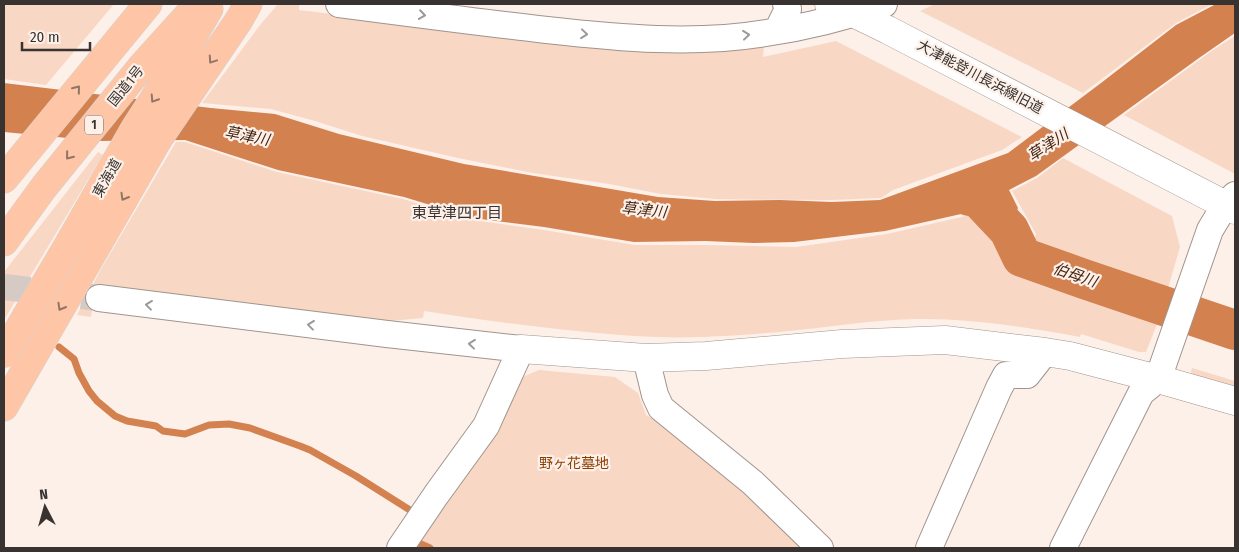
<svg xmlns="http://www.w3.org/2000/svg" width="1239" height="552" viewBox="0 0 1239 552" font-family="'Fira Sans Condensed','Noto Sans JP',sans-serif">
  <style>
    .green { fill: #f8d7c5 }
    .water { fill: #d48150 }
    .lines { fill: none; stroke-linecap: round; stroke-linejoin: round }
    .stream { stroke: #d48150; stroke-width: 7 }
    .river { stroke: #d48150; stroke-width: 40 }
    .minor-tunnel { stroke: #d6cac4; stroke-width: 26; stroke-dasharray: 26 13; stroke-linecap: butt }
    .minor-casing { stroke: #a0948d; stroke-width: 28 }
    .tertiary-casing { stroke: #a0948d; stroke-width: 29 }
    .trunk-casing { stroke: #d3d2d1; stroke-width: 29 }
    .minor { stroke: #fff; stroke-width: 26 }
    .tertiary { stroke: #fff; stroke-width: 28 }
    .trunk { stroke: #fec6a6; stroke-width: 28 }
    .trunk-bridge-casing { stroke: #d3d2d1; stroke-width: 29; stroke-linecap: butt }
    .trunk-bridge { stroke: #fec6a6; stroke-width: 28 }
    .oneway { stroke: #9c9998 }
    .oneway2 { stroke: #917565 }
    .labels { text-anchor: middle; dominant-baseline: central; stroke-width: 4.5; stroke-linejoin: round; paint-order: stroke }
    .shield { fill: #fdf0e9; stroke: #736c68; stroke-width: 1 }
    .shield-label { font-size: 12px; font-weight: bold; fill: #383330 }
    .street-label { font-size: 14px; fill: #383330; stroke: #fdf0e9 }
    .park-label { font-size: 14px; fill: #8a3e00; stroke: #fdf0e9 }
    .water-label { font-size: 15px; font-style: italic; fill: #45240f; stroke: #fdf0e9 }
    .neighbourhood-label { font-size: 15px; fill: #383330; stroke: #fdf0e9 }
  </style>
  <rect width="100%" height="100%" fill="#fdf0e9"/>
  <path class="green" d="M4 4H114L46 85 4 79Z
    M278 4H299V10L581 44 764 46 763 57 836 41 1022 137 1002 150 893 190 881 198 832 200 716 199 661 194 609 184 533 173 458 158 362 136 315 121 271 109 202 103 260 25Z
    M935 4H1212L1176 23 1083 93 920 11Z
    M1235 36V174L1124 115 1213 50Z
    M176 142H185L277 172 403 199 472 220 544 230 635 245H707L796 247 887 234 970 215 1006 235 1014 254V264L1035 274 1161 314 1146 352H1139L1081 334 1080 337C1025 327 970 318 914 319 869 320 824 328 779 332 754 334 728 336 703 337 675 338 647 337 620 335 554 330 489 321 424 311L423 318 368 323 95 291 91 317 77 315 101 269Z
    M98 152 103 155 4 320V272Z
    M1063 158 1172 216 1180 247 1164 302 1131 285 1121 275 1054 260 1032 246 1036 234 1012 191 1037 178Z
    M1192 368 1235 381V389L1194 378 1191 372Z
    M539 370 615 377 638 393 646 415 671 428 810 548H409L520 378Z"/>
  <path class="water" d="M1216 4H1235V33L1199 58 1036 176 1009 190 1018 208 1009 230 1003 229 970 212 885 231 794 242 754 243 705 241 634 242 544 227 473 218 404 197 278 170 185 140 99 141 4 132V83L211 108 275 114 339 134 464 164 658 197 715 201 780 200 832 202 880 200 1008 153 1101 83 1176 25Z"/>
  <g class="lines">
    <path class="stream" d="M59 347 74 359 79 373 89 391 97 401 115 416 127 421 156 426 163 431 185 434 209 425 229 424 250 428 300 446 310 450 356 476 413 512
      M412 540 430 548"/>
    <path class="river" d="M969 196 976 195 1009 230 1022 257 1084 279 1235 330"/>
    <path class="minor-tunnel" d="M4 287 99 298"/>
    <defs>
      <path id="minor" d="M339 4C408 13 477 22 547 30 619 38 694 45 766 33 807 27 846 17 884 4
        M777 31 788 9 786 4
        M99 298 387 334 521 349 486 426 436 495 400 548
        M646 358 655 395 661 408 753 483 820 548
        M929 548 999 388 1006 375H1027L1045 352
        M1063 548 1141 393 1158 379 1210 230 1225 205 1235 195"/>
      <path id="tertiary" d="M829 4 855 14 888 30 1235 210
        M521 349 646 358 706 356 842 344 945 340 1045 352 1070 356 1158 379 1235 401"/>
      <path id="trunk" d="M4 179 148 4
        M71 240 135 128 181 57 209 9
        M4 242 44 187 142 66 198 4
        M4 407 159 138 239 20 248 4"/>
    </defs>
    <use href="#minor" class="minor-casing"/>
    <use href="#tertiary" class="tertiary-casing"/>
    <use href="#trunk" class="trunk-casing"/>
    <use href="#minor" class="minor"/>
    <use href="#tertiary" class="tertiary"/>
    <use href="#trunk" class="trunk"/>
    <defs>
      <path id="trunk-bridge" d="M4 354 71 240"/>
    </defs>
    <use href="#trunk-bridge" class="trunk-bridge-casing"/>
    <use href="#trunk-bridge" class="trunk-bridge"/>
  </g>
  <defs><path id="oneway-chevron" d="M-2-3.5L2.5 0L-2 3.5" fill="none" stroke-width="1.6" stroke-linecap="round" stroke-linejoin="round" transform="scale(1.25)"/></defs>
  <g class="oneway">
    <use href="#oneway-chevron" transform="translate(422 15) rotate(8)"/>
    <use href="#oneway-chevron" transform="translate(584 34) rotate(6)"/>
    <use href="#oneway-chevron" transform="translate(746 35) rotate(-6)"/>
    <use href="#oneway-chevron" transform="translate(149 305) rotate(-173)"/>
    <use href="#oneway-chevron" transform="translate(311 325) rotate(-173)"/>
    <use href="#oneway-chevron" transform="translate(472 344) rotate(-174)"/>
  </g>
  <g class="oneway2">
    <use href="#oneway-chevron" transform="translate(212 60) rotate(124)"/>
    <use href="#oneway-chevron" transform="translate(77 89) rotate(-51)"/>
    <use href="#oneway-chevron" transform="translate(154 99) rotate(123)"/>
    <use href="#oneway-chevron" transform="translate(69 156) rotate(129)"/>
    <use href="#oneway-chevron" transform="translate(124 197) rotate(120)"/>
    <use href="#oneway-chevron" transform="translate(61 307) rotate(120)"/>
  </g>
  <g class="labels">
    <rect class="shield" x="85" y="115.5" width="18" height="19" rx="4"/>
    <g class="shield-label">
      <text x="94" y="125">1</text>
    </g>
    <g class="street-label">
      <text transform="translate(980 77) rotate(28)">大津能登川長浜線旧道</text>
      <text transform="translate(126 86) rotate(-51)">国道1号</text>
      <text transform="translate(107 178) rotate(-60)">東海道</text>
    </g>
    <g class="park-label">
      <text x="574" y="463">野ヶ花墓地</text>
    </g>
    <g class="water-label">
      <text transform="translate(247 136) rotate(11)">草津川</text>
      <text transform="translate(1048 145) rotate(-33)">草津川</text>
      <text transform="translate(644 210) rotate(6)">草津川</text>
      <text transform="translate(1075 275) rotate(19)">伯母川</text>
    </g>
    <g class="neighbourhood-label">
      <text x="457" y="213">東草津四丁目</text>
    </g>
  </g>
  <rect width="1239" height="552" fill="none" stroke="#383330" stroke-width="10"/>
  <g transform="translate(45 507) rotate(354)" stroke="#fdf0e9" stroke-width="4" paint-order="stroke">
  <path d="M0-4L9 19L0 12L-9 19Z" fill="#383330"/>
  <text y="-8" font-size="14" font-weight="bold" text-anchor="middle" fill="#383330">N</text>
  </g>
  <path d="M22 42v8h68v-8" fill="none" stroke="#383330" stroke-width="2.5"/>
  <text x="30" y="42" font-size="15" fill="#383330" stroke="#fdf0e9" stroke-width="4" paint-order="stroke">20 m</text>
</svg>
